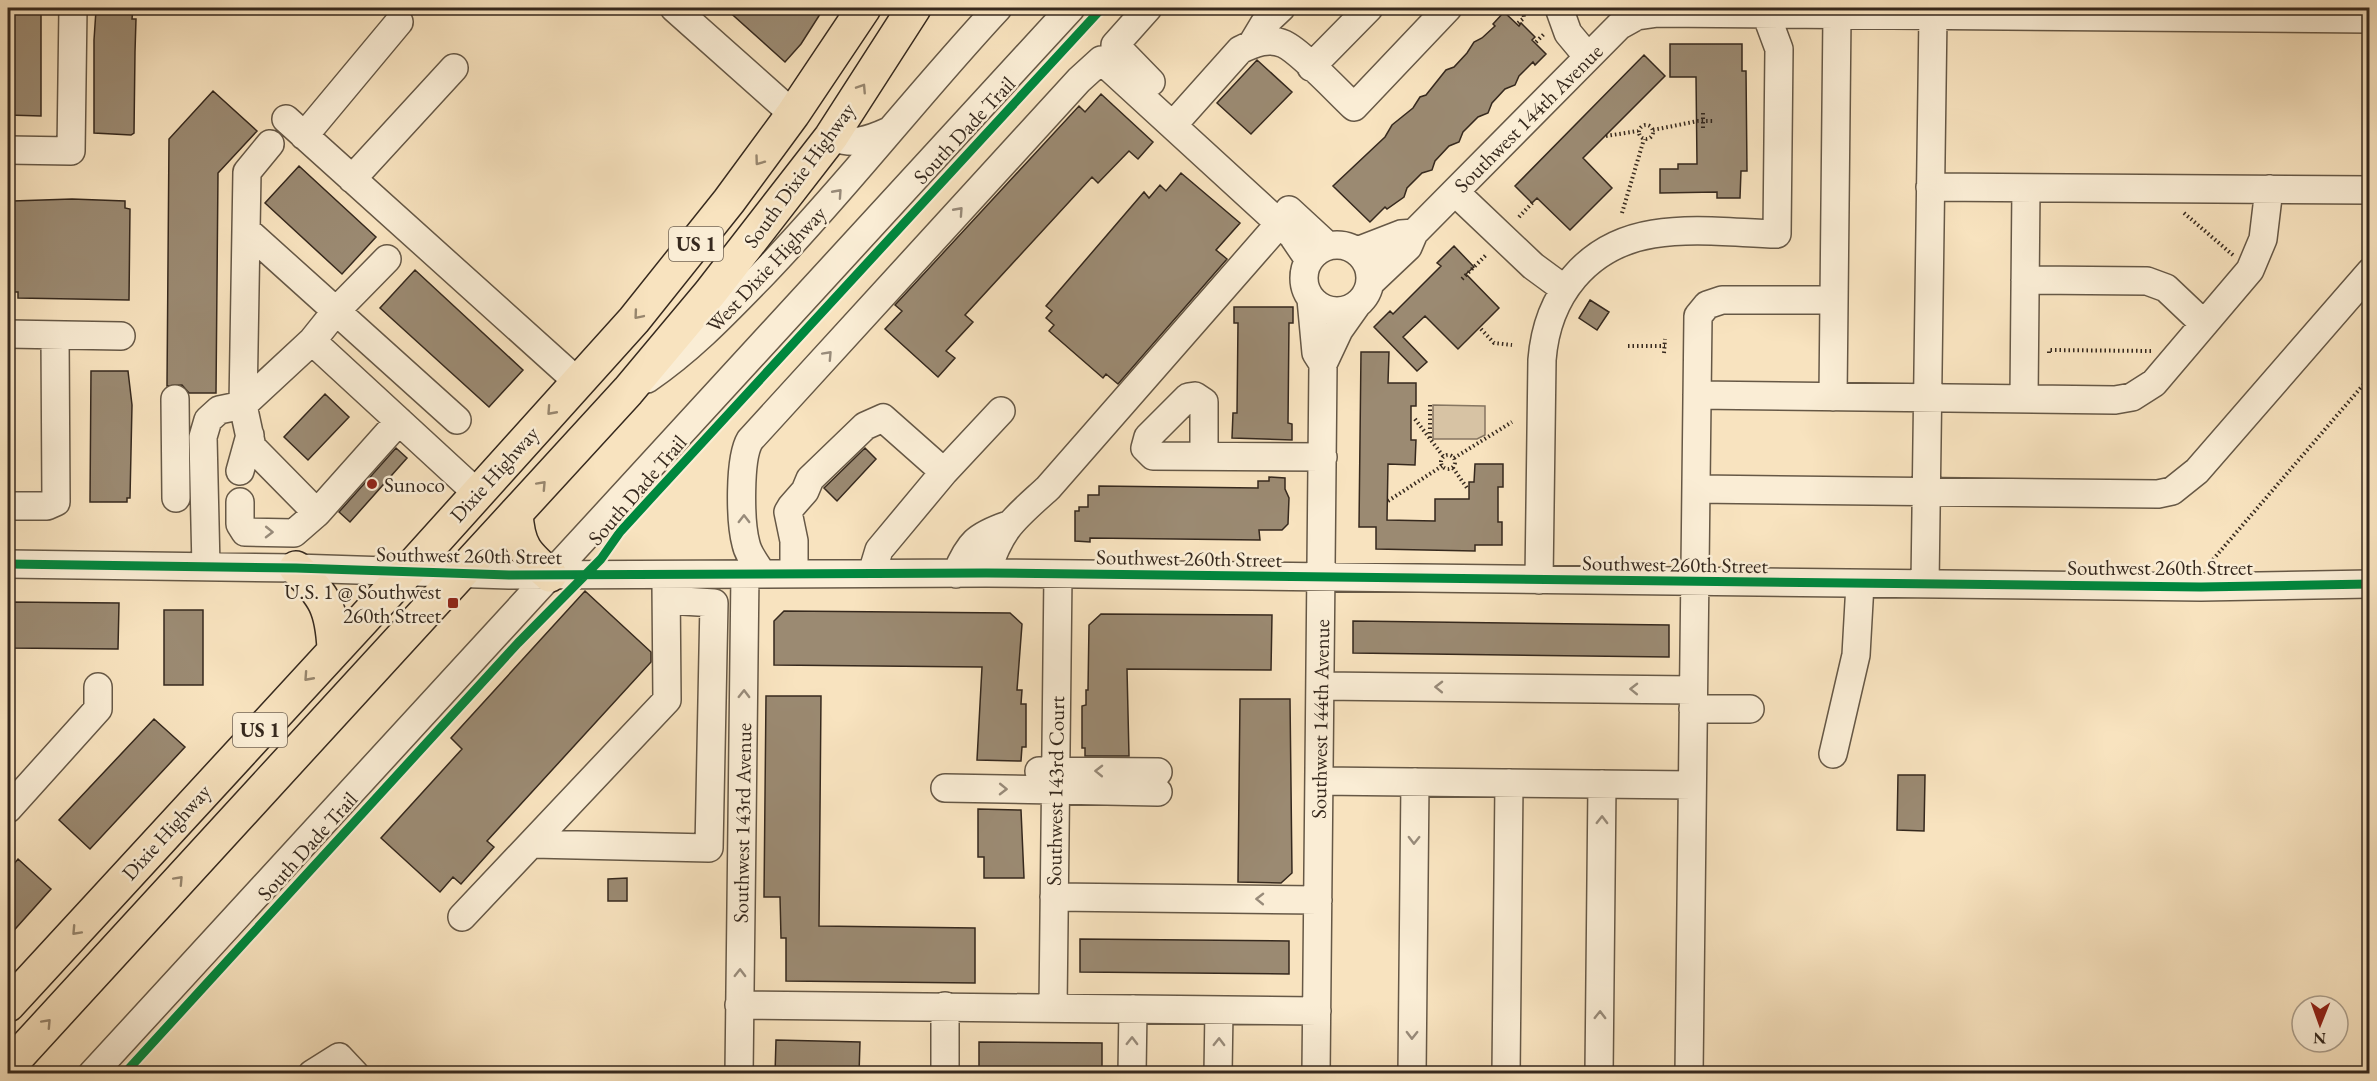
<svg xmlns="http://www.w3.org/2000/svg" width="2377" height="1081" viewBox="0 0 2377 1081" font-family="'EB Garamond',serif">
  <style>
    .green { fill: #d7c3a4; stroke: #867661; stroke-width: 1.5 }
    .building { fill: #9b8a72; stroke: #36291e; stroke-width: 1.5 }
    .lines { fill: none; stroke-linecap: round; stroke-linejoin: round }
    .minor-casing { stroke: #665846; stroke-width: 30 }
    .highway-casing { stroke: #36291e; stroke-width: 36 }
    .path { stroke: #36291e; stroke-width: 4; stroke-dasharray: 1.5 3; stroke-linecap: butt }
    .minor { stroke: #faedd5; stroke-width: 27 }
    .highway { stroke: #f8e3bf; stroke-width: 33 }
    .cycleway-casing { stroke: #faedd5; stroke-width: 13 }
    .cycleway { stroke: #00873e; stroke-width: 9 }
    .oneway { stroke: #97866e }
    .oneway2 { stroke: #988b7a }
    .poi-dot { fill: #8f2418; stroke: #faedd5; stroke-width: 2 }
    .labels { text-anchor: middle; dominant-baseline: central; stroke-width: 5; stroke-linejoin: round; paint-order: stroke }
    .shield { fill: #faedd5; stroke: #716455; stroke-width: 1.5 }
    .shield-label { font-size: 20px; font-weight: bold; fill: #36291e }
    .street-label { font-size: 21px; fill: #36291e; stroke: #faedd5 }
    .poi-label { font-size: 21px; fill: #36291e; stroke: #faedd5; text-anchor: start }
  </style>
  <rect width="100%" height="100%" fill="#f8e3bf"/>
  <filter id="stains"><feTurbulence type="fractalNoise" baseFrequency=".00333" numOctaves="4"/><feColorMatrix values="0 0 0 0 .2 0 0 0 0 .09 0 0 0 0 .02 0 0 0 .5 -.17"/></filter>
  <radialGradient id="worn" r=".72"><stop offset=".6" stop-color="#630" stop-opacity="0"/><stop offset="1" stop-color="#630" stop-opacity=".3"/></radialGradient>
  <path class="green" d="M1433 405 1485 406V435L1477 439H1433Z"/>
  <path class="building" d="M8 8H41V116L8 115Z
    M99 8H133L132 19H136L135 52 134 133 131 135 94 133V40L96 10H99Z
    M725 8H824L801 44 785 62Z
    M1504 12 1519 26 1521 23 1535 37 1532 40 1546 54 1535 65 1533 62 1519 76 1515 85 1505 89 1492 103 1488 113 1478 117 1463 132 1459 142 1449 146 1435 161 1432 170 1422 173 1407 188 1404 197 1387 209 1385 207 1370 222 1333 186 1385 137 1392 125 1413 108 1420 97 1426 95 1446 70 1454 67 1467 53 1474 42 1482 38 1495 26 1493 24Z
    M1670 44H1742V71H1746L1747 171H1741L1740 198H1717V192L1660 193V169H1678V164H1697L1696 77H1670Z
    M1644 55 1665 76 1583 158 1612 188 1570 230 1537 198 1532 203 1515 186Z
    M1257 60 1292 92 1251 134 1217 103Z
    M213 91 257 131 218 173 216 393H189L182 385 167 386 169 139Z
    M1101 94 1153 142 1138 159 1129 151 1098 183 1092 177 965 315 973 322 946 351 955 358 938 377 885 329 902 311 895 305 1079 106 1085 112Z
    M299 166 376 237 342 274 265 203Z
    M1181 173 1240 223 1216 250 1227 259 1118 384 1106 374 1103 378 1049 331 1054 325 1046 318 1052 311 1046 306 1144 192 1149 198 1160 185 1166 191Z
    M72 199 125 201V208L130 209 129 300 18 298V292H13V201Z
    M1454 246 1474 267 1466 274 1499 308 1458 349 1425 316 1403 337 1427 362 1417 371 1374 327 1390 311 1393 314 1441 266 1437 263Z
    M415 270 523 370 489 407 380 308Z
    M1590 300 1609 312 1597 330 1579 318Z
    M1234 307H1293V323H1289L1288 423 1292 424V440L1232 438 1233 413H1237L1238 323H1234Z
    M1361 352H1389L1388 383H1416V406H1411V440H1416L1415 465 1388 464 1387 520 1435 521V499H1469V482H1474L1475 464H1503V487H1498V522H1502V545H1475V551L1376 549V527H1359Z
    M91 371H128L132 405 130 498H127V502H90Z
    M325 394 349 417 308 460 284 437Z
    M396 448 407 458 350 522 339 512Z
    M865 448 876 459 837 501 824 488Z
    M1269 477 1285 478V489L1289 498 1288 524 1282 530H1259L1260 540 1090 538V542L1075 541V511H1079V507H1088V495H1099V486L1258 488V481H1269Z
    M585 591 651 652V662L487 841 494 847 461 884 453 877 440 892 381 838 462 749 451 738Z
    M8 602 119 603 118 649 8 648Z
    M164 610H203V685H164Z
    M784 611 1010 613 1022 624 1017 690H1022L1021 704H1026V747H1022L1021 761 977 760 982 667 774 665V621Z
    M1101 614 1272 615 1271 670 1127 669 1129 756H1085V748H1082V706L1086 705V690H1088L1089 625Z
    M1353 621 1669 625V657L1353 653Z
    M766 696H821L819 926 975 928V983L786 981V938H781L780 897H764Z
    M1240 699H1290L1292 873 1281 883 1238 882Z
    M154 719 185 747 90 849 59 820Z
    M1898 775H1925L1924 831 1897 830Z
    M978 809 1021 810 1024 878H984V857H978Z
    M18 859 51 889 8 937V871Z
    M627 878V901H608V879Z
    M1080 939 1289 941V974L1080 972Z
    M776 1040 860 1042 859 1074H775Z
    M979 1042 1102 1043V1074H979Z"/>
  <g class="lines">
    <defs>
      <path id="minor" d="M674 8 793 114
        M1148 8 1115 45 1151 82
        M1559 8 1568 33 1588 57
        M1252 44 1264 24 1281 8
        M1311 67 1369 8
        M286 119 578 382
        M1173 125 1240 50C1254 43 1269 37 1284 44 1301 52 1339 93 1354 107L1448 8
        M304 136 399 22
        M831 137C854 145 867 141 889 131
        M270 144 247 172 243 405 252 447 317 513 399 421
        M8 150 71 151 73 8
        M352 179 454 68
        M1930 187 2370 190
        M1455 192 1533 266 1563 288
        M1289 210 1328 246
        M246 230 336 311 387 259
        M1304 278a33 33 0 1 1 66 0a33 33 0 1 1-66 0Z
        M1357 251 1401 234 1414 233
        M2025 280 2147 281 2166 288 2204 324
        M1371 282 1408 247 1414 233 1619 26 1637 16 1658 13 2370 19
        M1311 299 1316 353 1323 364 1316 1074
        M8 334 121 336
        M312 341 336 311 457 420
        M1323 364 1339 330 1356 306
        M647 379C691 349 725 313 762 275 845 189 917 95 998 8
        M1697 395 2115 400 2132 397 2154 383 2250 270 2263 239 2269 189
        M1833 397 1837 15
        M175 399 176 498
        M2024 399 2026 188
        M1204 456V402L1195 396 1188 397 1148 437 1145 448 1153 456 1323 457
        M240 471 250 435
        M944 472 1001 411
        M1696 489 2158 494 2172 491 2197 471 2370 272
        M240 502V524L245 532 294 533 317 513
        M8 506H47L56 502 55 335
        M8 564 296 568 509 575 986 573 2201 587 2370 584
        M206 567 203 437 208 420 219 410 243 405 312 341 477 493
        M762 573C756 564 748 554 746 544 740 522 739 458 750 440L1079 80 1101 60 1292 235 1309 260
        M794 573V541L788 512 791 507 805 491 810 479 865 426 883 418 944 472 879 550 872 573
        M986 573C1002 526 1013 520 1048 488L1280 223
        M956 574C969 543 976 536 1008 525
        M1539 580 1542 360C1547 296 1586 245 1653 234 1693 227 1737 233 1777 234L1779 49 1766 14
        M1925 584 1933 15
        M1321 686 1693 690
        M1693 709H1750
        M1833 754 1856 655 1860 584
        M1039 771 1158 772
        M1319 781 1692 785
        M945 788 1158 792
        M8 809 98 709V687
        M533 844 709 848 714 603 667 600
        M1054 897 1318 900
        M462 917 667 700 666 584
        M739 1005 1317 1011
        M1053 1008 1058 574
        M92 1074 1071 8
        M312 1074 339 1057 355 1074
        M739 1074 745 573
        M945 1074V1006
        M1132 1074 1133 1009
        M1218 1074 1219 1010
        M1412 1074 1415 782
        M1506 1074 1509 783
        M1599 1074 1602 784
        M1689 1074 1698 316 1707 305 1722 300H1833"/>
      <path id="highway" d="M516 513C518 547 526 554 550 575
        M296 568C325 596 332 609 334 649
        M8 1005 406 573 634 320 729 201 793 114 864 8
        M8 1067 628 391 710 293 831 137 914 8"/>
    </defs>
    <use href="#minor" class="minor-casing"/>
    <use href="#highway" class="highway-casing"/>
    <path class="path" d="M1518 23 1524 18 1523 8
      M1536 42 1544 34
      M1703 113V129
      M1639 132a7 7 0 1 1 14 0a7 7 0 1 1-14 0Z
      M1653 130 1698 121H1713
      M1606 136 1638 131
      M1622 213 1644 139
      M2184 213 2234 256
      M1519 217 1534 201
      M1462 279 1486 255
      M1481 329 1494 343 1512 345
      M1628 346H1665
      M1664 353 1665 339
      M2049 353V350L2152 351
      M1415 419 1443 456
      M1430 438V405
      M1441 462a7 7 0 1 1 14 0a7 7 0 1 1-14 0Z
      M1454 458 1512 422
      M1453 468 1467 488
      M1388 501 1442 466
      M2210 563 2370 377"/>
    <use href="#minor" class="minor"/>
    <use href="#highway" class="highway"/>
    <defs>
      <path id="cycleway" d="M8 564 296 568 509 575 986 573 2201 587 2370 584
        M124 1074 518 643 601 559 620 532 652 497 1102 8"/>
    </defs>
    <use href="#cycleway" class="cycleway-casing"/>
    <use href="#cycleway" class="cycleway"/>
  </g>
  <defs><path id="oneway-chevron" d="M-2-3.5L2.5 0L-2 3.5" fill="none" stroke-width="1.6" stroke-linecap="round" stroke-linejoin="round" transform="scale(1.5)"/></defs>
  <g class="oneway">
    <use href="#oneway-chevron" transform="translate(862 88) rotate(-57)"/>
    <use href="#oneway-chevron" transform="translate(759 161) rotate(126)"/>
    <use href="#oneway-chevron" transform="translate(638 315) rotate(130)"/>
    <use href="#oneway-chevron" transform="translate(551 411) rotate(132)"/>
    <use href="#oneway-chevron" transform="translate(542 485) rotate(-47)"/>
    <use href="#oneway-chevron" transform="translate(308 677) rotate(132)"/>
    <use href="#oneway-chevron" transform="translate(179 880) rotate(-47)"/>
    <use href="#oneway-chevron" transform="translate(76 931) rotate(133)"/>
    <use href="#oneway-chevron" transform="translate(47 1023) rotate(-47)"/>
  </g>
  <g class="oneway2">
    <use href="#oneway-chevron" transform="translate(838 193) rotate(-48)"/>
    <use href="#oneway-chevron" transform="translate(959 211) rotate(-48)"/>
    <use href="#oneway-chevron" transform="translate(828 355) rotate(-47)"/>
    <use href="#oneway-chevron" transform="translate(744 519) rotate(-90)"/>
    <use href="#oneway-chevron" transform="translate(269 532) rotate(1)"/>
    <use href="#oneway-chevron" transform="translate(1439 687) rotate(-179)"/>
    <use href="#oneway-chevron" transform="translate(1634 689) rotate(-179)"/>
    <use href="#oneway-chevron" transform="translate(744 694) rotate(-89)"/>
    <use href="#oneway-chevron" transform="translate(1099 771) rotate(-179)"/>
    <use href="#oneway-chevron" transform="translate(1003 789) rotate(1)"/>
    <use href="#oneway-chevron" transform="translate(1602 820) rotate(-89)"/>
    <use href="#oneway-chevron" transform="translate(1414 840) rotate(91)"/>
    <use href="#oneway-chevron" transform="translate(1260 899) rotate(-179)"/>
    <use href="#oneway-chevron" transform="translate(740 973) rotate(-89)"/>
    <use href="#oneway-chevron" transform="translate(1600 1015) rotate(-89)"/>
    <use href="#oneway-chevron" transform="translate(1412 1035) rotate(91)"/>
    <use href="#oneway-chevron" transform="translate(1132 1041) rotate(-89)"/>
    <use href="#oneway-chevron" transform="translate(1219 1042) rotate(-89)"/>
  </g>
  <g class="poi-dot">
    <circle cx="372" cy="484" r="6"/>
    <rect x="447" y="597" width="12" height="12" rx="3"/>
  </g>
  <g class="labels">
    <g class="shield">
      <rect x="669" y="227" width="54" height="34" rx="4.5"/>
      <rect x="233" y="713" width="54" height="34" rx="4.5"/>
    </g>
    <g class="shield-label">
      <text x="696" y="244">US 1</text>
      <text x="260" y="730">US 1</text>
    </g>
    <g class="street-label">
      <text transform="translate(1528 118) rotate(-45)">Southwest 144th Avenue</text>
      <text transform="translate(964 130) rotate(-47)">South Dade Trail</text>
      <text transform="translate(799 175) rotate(-54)">South Dixie Highway</text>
      <text transform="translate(766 269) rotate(-47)">West Dixie Highway</text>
      <text transform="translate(494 474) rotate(-48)">Dixie Highway</text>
      <text transform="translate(637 490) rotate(-49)">South Dade Trail</text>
      <text transform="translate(469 555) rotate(1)">Southwest 260th Street</text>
      <text transform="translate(1189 558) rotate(1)">Southwest 260th Street</text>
      <text transform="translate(1675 564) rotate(1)">Southwest 260th Street</text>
      <text x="2160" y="567">Southwest 260th Street</text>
      <text transform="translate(1320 719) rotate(-89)">Southwest 144th Avenue</text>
      <text transform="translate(1055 791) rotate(-89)">Southwest 143rd Court</text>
      <text transform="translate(742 823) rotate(-89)">Southwest 143rd Avenue</text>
      <text transform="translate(166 832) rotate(-48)">Dixie Highway</text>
      <text transform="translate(307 846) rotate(-48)">South Dade Trail</text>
    </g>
    <g class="poi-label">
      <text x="384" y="484">Sunoco</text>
      <text x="441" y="591" text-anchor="end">U.S. 1 @ Southwest<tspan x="441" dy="24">260th Street</tspan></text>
    </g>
  </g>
  <rect width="2377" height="1081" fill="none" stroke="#f8e3bf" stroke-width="30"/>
  <rect x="9" y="9" width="2359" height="1063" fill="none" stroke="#36291e" stroke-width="3"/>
  <rect x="15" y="15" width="2347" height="1051" fill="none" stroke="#36291e" stroke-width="1.5"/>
  <g transform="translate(2320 1024) rotate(181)"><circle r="28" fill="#faedd5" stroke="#ac9f8c" stroke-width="1.5"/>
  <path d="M0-4.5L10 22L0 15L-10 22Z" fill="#8f2418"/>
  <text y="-9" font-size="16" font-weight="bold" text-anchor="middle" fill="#36291e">N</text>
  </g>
  <rect width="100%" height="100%" filter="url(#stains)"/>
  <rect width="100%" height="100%" fill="url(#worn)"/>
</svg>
